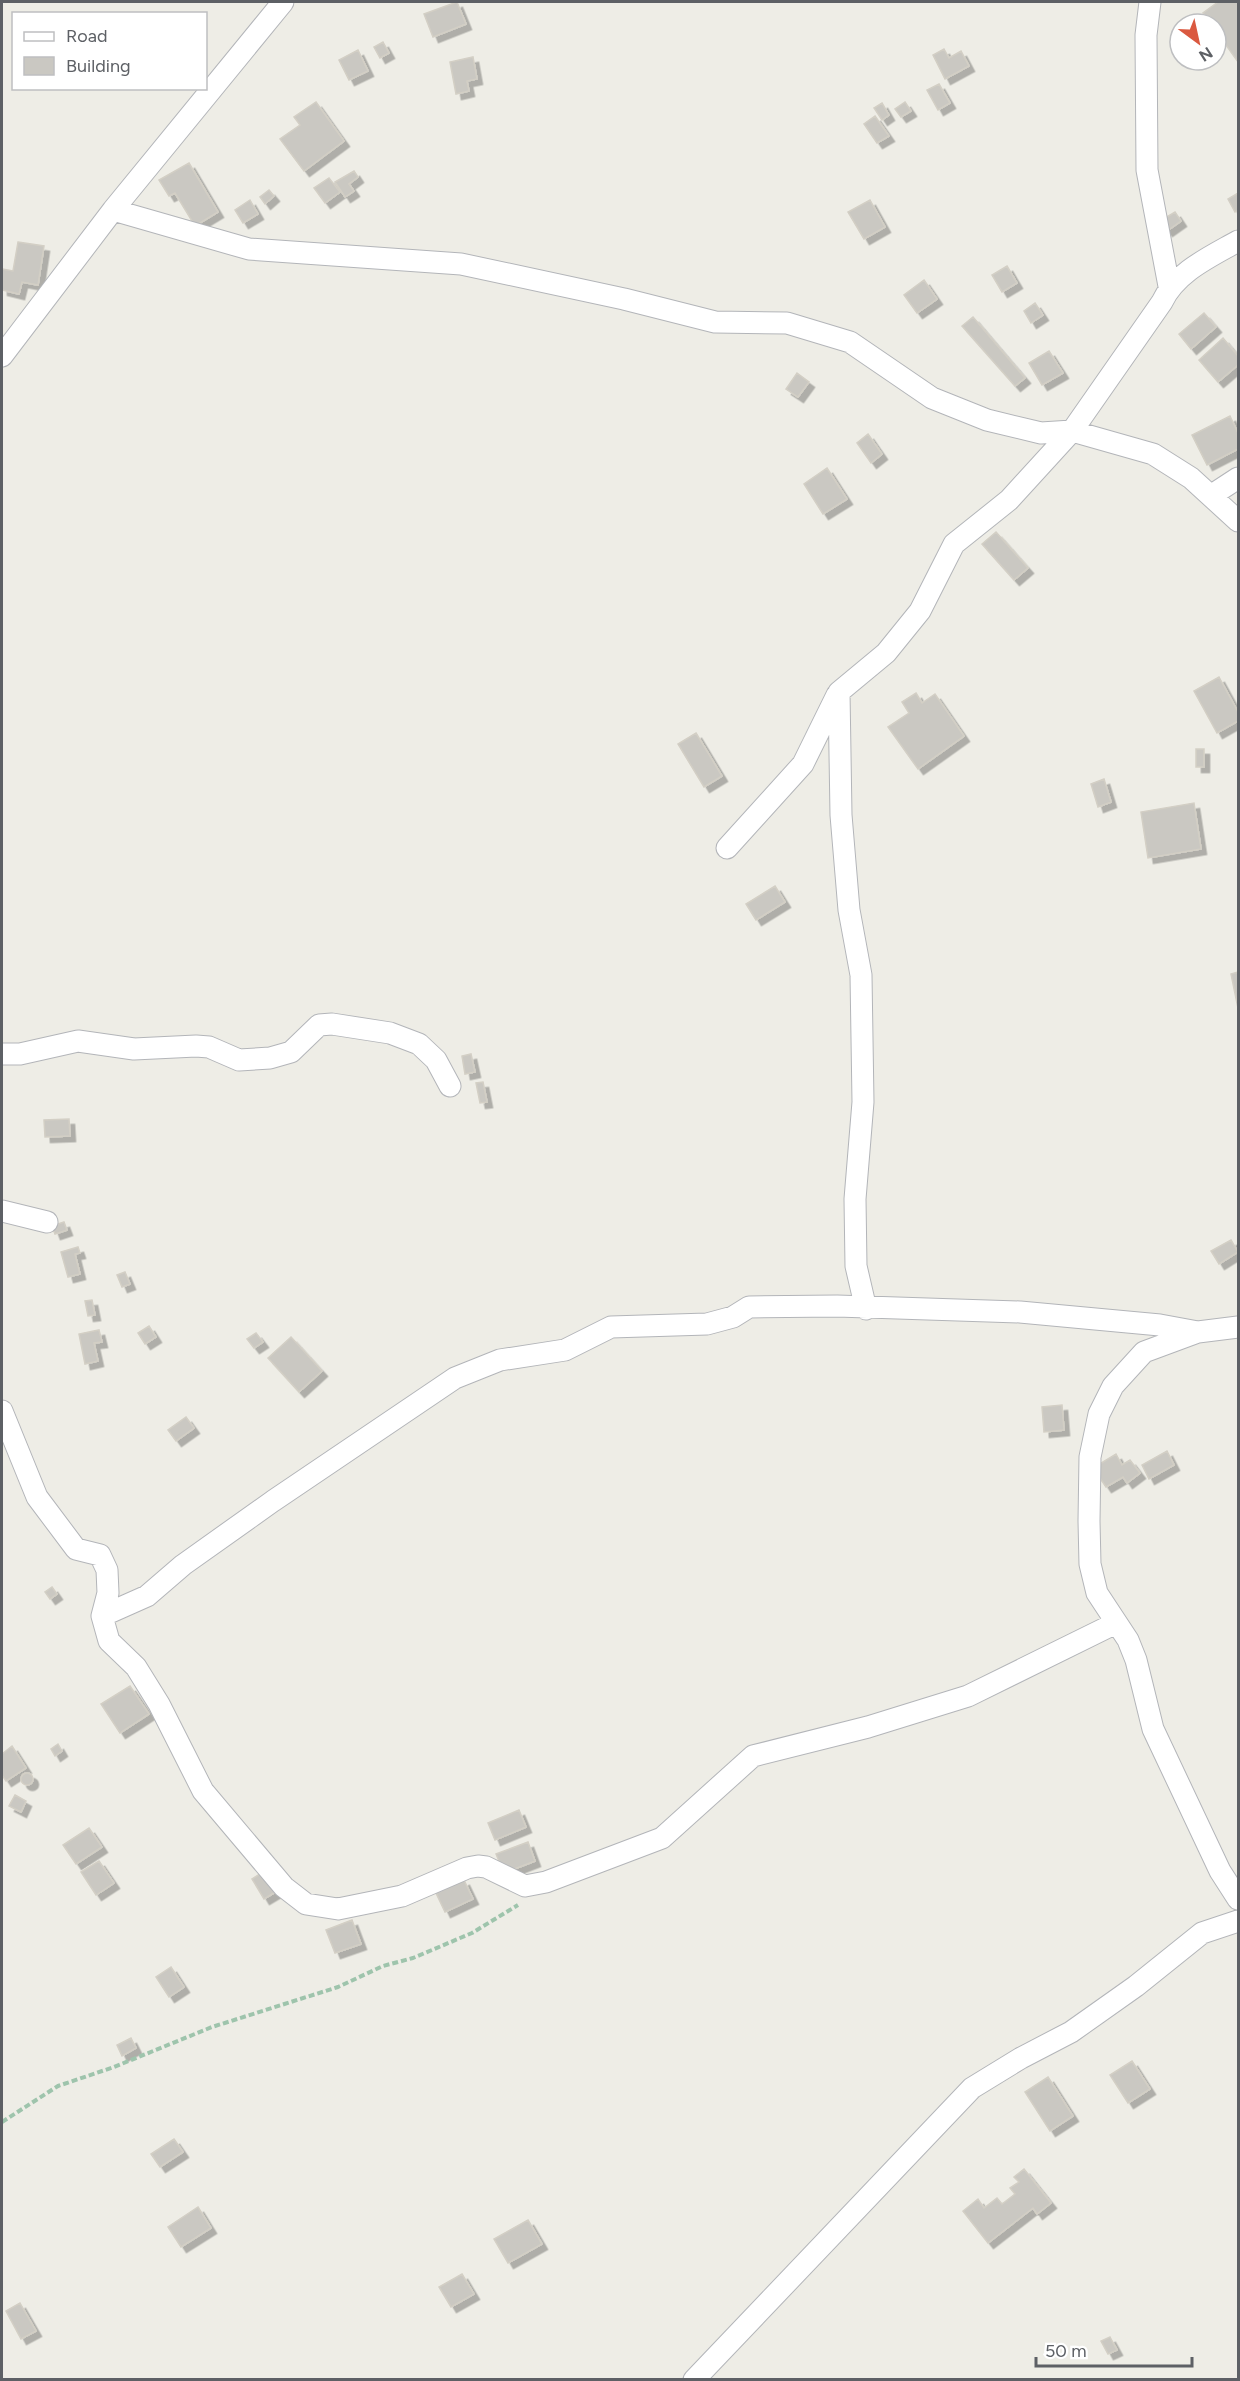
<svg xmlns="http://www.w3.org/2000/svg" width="1240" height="2381" viewBox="0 0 1240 2381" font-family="Figtree,sans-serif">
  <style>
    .building { fill: #cac8c2; stroke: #d3cfc5; stroke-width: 1.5; filter: url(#shadow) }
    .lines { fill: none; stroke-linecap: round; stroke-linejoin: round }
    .minor-casing { stroke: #b3b5b9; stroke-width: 23 }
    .path { stroke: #9ec4ac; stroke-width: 4; stroke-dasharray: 6 3; stroke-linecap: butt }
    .minor { stroke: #fff; stroke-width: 21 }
  </style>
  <defs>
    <filter id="shadow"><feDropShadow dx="5.5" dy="5.5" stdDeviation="0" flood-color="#0004"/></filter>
  </defs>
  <rect width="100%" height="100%" fill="#eeede6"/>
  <path class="building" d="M457 2 466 24 433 37 424 14Z
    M1218 2H1238V62L1216 31V24H1211L1203 13Z
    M383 42 389 53 380 58 374 47Z
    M944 49 949 58 961 51 969 66 945 79 933 55Z
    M358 50 368 71 349 80 339 60Z
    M473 57 477 79 467 81 469 91 456 94 450 62Z
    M939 84 950 103 938 110 927 90Z
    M316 102 344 141 304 171 280 139 300 125 294 117Z
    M905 102 911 111 901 117 895 109Z
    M882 103 889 115 882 120 874 108Z
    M875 116 889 136 877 143 864 124Z
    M189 163 218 212 195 226 175 193 169 196 159 180Z
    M354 171 358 177 349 184 354 191 345 197 335 182Z
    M329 178 340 192 325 203 314 188Z
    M269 190 274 196 265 204 260 197Z
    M1238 193V210L1235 212 1228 199Z
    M250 200 258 214 243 223 235 210Z
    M870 200 885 227 864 239 848 212Z
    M1175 212 1181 221 1167 231 1160 221Z
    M18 242 44 246 38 285 22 282 19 294 2 290V269L13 271Z
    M1007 266 1017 283 1002 292 992 275Z
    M924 280 937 299 917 313 904 295Z
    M1035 303 1043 315 1031 323 1024 311Z
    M1204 313 1216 327 1191 349 1179 334Z
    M973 317 1025 378 1015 386 962 326Z
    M1223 338 1238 356V365L1218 382 1199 360Z
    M1049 351 1063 373 1042 385 1029 363Z
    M797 373 809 382 798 397 786 389Z
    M1230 416 1238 433V449L1207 465 1192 435Z
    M868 434 882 454 871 463 857 443Z
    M827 468 847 499 823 514 804 484Z
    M996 532 1028 568 1014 580 982 544Z
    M1219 677 1238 712V721L1217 733 1194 691Z
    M916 693 922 703 935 694 964 736 918 769 888 727 909 713 902 702Z
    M696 733 722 776 704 787 678 744Z
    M1196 749H1204V767H1196Z
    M1104 779 1111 802 1098 807 1091 784Z
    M1194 803 1201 849 1148 858 1141 812Z
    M775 886 785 902 756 920 746 904Z
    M1238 972V1008L1231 974Z
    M471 1054 475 1072 465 1074 462 1056Z
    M483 1082 487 1102 480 1103 476 1083Z
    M69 1119 70 1136 45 1137 44 1120Z
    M64 1222 67 1230 55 1234 52 1226Z
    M1231 1240 1238 1252 1219 1264 1211 1251Z
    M78 1247 80 1253 75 1254 80 1274 68 1277 61 1252Z
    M125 1272 130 1284 122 1287 117 1275Z
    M92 1300 95 1315 88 1316 85 1301Z
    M149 1326 156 1337 145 1344 138 1333Z
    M99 1330 102 1342 94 1343 98 1361 85 1364 79 1334Z
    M256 1333 263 1342 254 1348 247 1339Z
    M291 1337 322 1371 299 1392 268 1358Z
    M1062 1405 1064 1430 1044 1432 1042 1407Z
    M186 1417 194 1428 176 1441 168 1430Z
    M1167 1451 1174 1465 1149 1479 1142 1465Z
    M1116 1454 1122 1465 1130 1460 1140 1473 1127 1483 1123 1477 1106 1487 1093 1468Z
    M52 1587 57 1594 50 1599 45 1592Z
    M130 1686 149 1714 120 1733 101 1704Z
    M58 1744 62 1751 55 1756 51 1749Z
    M12 1746 26 1768 6 1781 2 1775V1754Z
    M21 1779a6 6 0 1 1 12 0a6 6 0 1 1-12 0Z
    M15 1795 26 1801 21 1812 9 1806Z
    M519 1810 526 1827 495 1840 488 1823Z
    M89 1828 102 1847 76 1864 63 1845Z
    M528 1842 535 1861 504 1873 496 1854Z
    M99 1861 114 1883 96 1895 81 1872Z
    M266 1870 279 1890 264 1899 252 1879Z
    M464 1880 473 1899 445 1912 436 1893Z
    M352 1920 361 1944 335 1953 326 1930Z
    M171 1967 184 1987 169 1997 156 1977Z
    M131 2038 136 2048 122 2056 117 2045Z
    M1132 2061 1150 2089 1128 2103 1110 2075Z
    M1048 2077 1073 2116 1050 2131 1025 2092Z
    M174 2139 183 2152 160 2167 151 2154Z
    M1024 2169 1051 2203 1037 2214 1033 2208 988 2243 963 2211 978 2199 984 2208 997 2198 1002 2204 1015 2194 1010 2188 1019 2182 1014 2177Z
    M198 2207 211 2228 181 2247 168 2227Z
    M528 2220 542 2244 508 2263 494 2239Z
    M462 2274 474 2294 451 2307 439 2287Z
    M20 2303 36 2331 21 2339 6 2311Z
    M1110 2337 1117 2350 1108 2354 1101 2341Z"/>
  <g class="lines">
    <defs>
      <path id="minor" d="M1150 2 1146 35 1147 170 1169 286
        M113 210 249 249 461 264 624 299 715 322 787 323 850 342 932 398 987 420 1041 433 1072 431 1153 454 1191 478 1238 521
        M2 356 113 210 283 2
        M1212 495 1238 478
        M727 848 803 764 837 695
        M2 1054H20L78 1041 134 1049 196 1046 209 1047 239 1060 270 1058 291 1052 319 1025 332 1024 390 1033 419 1044 436 1060 450 1086
        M2 1211 47 1222
        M866 1309 856 1266 855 1199 863 1102 861 975 849 910 841 815 839 692 886 653 920 611 954 544 1009 500 1072 431 1162 302C1176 272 1210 257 1238 241
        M1238 1327 1198 1332 1144 1352 1113 1386 1099 1414 1090 1457 1089 1521 1090 1564 1097 1593 1128 1640 1136 1660 1153 1729 1220 1871 1238 1899
        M2 1411 37 1497 76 1549 100 1555 107 1570 108 1593 102 1616 109 1641 136 1667 159 1704 203 1791 284 1887 306 1904 338 1909 402 1896 467 1868 478 1866 486 1867 525 1886 546 1882 662 1838 753 1756 868 1727 968 1696 1116 1623
        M102 1616 147 1596 183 1565 273 1501 455 1378 500 1360 565 1350 611 1327 707 1324 733 1317 749 1307 837 1306 1020 1312 1160 1325 1198 1332
        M694 2380 972 2088 1021 2058 1071 2032 1136 1986 1202 1933 1238 1921"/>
    </defs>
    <use href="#minor" class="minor-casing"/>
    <path class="path" d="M2 2122 58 2086 114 2067 212 2027 338 1987 383 1966 413 1958 472 1933 518 1905"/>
    <use href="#minor" class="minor"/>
  </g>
  <rect width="1240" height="2381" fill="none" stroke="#5d6065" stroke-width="6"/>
  <rect x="12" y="12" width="195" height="78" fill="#ffffff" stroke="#bebfc1" stroke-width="1.5"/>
  <rect x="24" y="32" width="30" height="9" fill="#ffffff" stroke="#bebfc1" stroke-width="1.5"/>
  <text x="66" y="42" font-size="18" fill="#5d6065">Road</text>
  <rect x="24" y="57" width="30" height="18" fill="#cac8c2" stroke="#bebfc1" stroke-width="1.5"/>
  <text x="66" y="72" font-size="18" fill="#5d6065">Building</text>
  <g transform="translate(1198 42) rotate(147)"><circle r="28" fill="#ffffff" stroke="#bebfc1" stroke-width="1.5"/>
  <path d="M0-4.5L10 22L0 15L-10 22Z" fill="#da5940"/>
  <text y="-9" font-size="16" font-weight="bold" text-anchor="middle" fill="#5d6065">N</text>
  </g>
  <path d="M1036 2357v9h156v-9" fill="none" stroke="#5d6065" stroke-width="3"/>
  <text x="1045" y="2357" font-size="18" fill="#5d6065" stroke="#ffffff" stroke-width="4.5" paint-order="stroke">50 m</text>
</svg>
